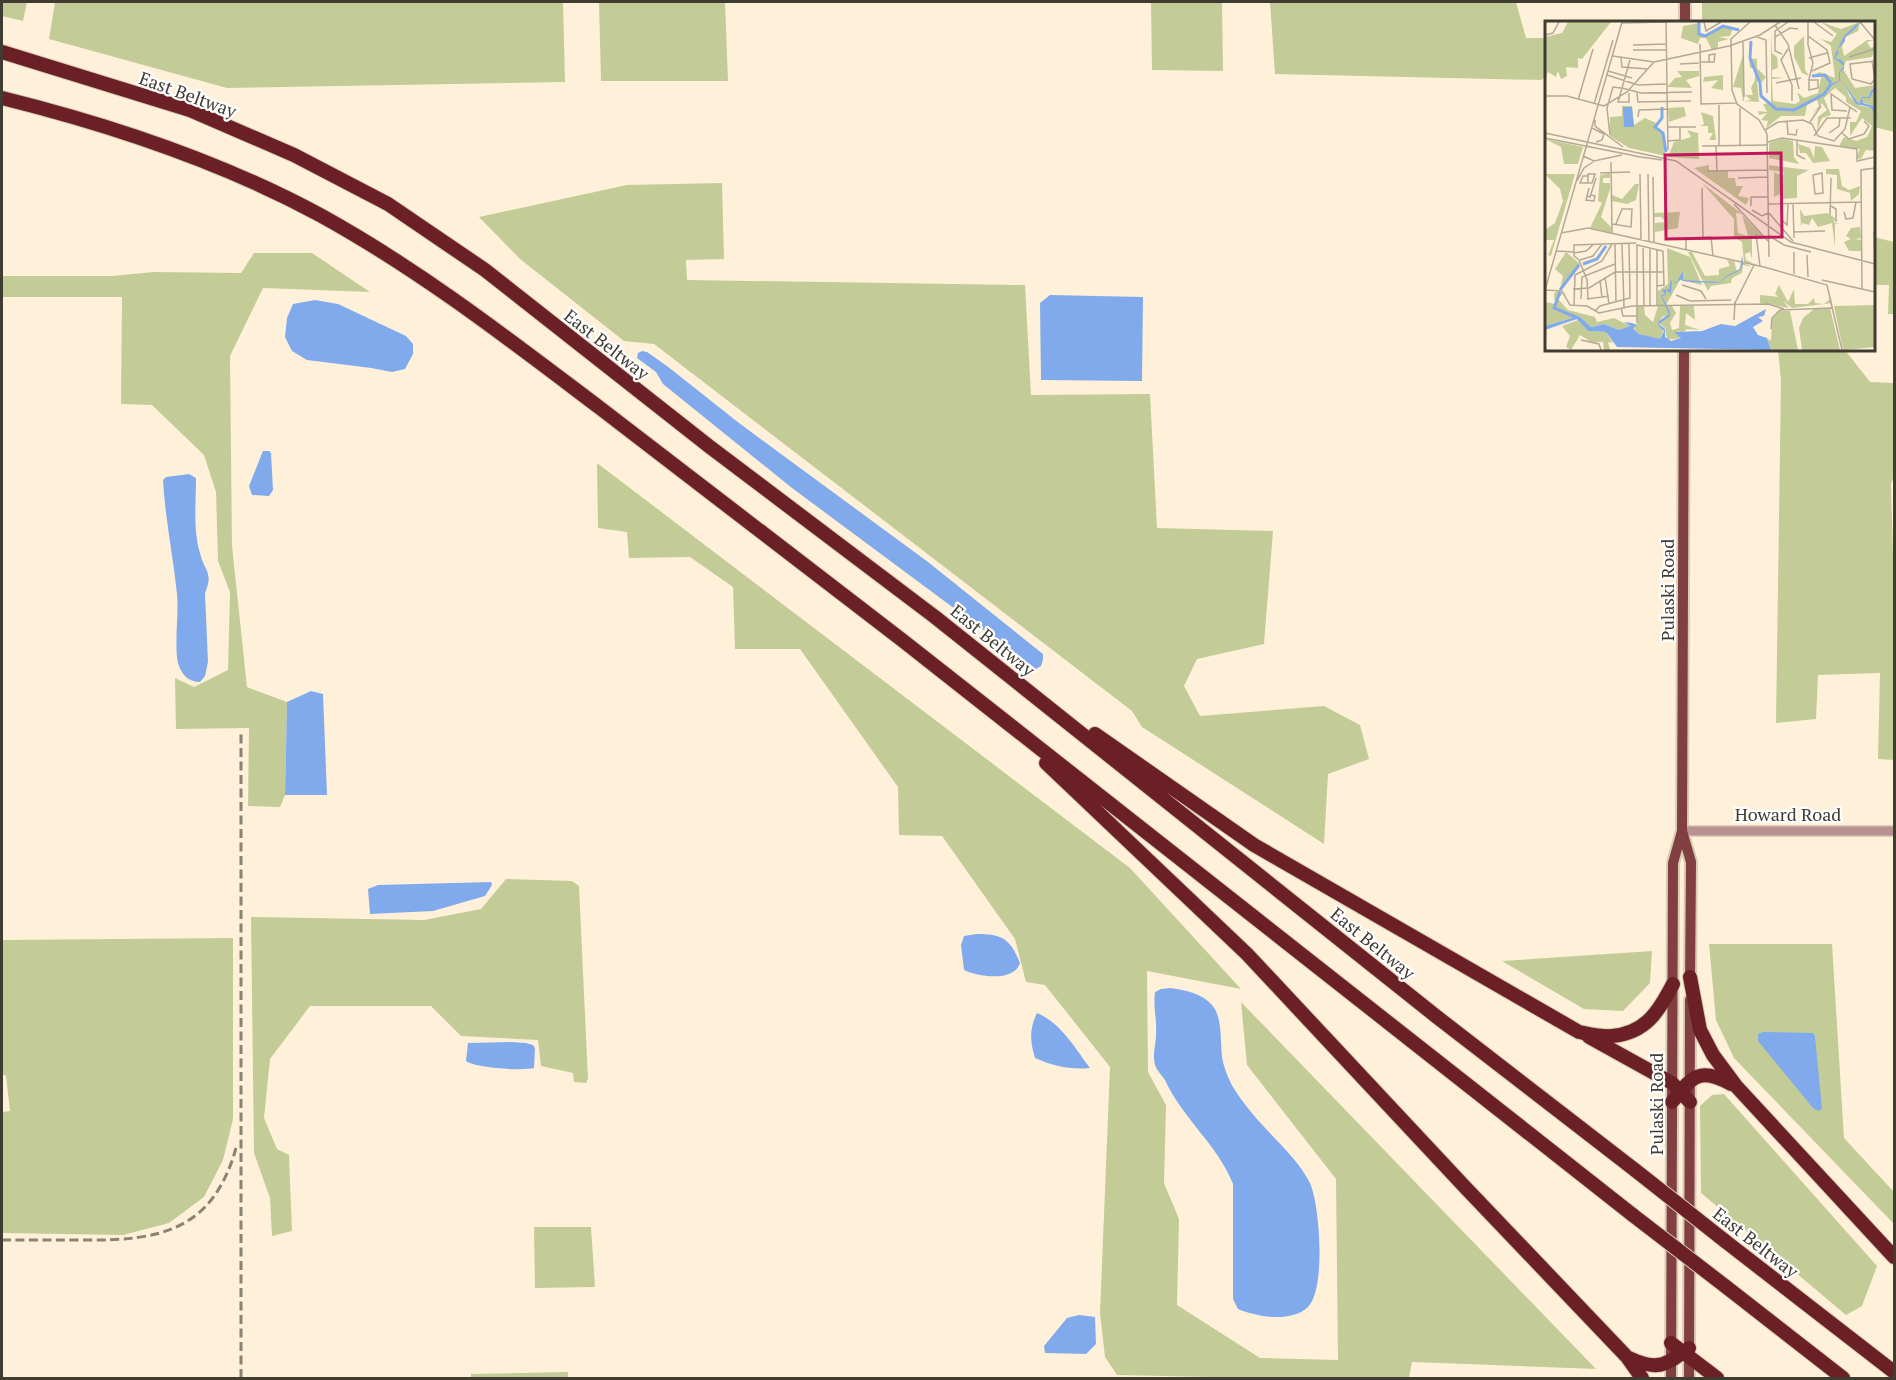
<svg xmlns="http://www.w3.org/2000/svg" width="1896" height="1380" viewBox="0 0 1896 1380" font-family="'PT Serif',serif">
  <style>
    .green { fill: #c3cc97 }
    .water { fill: #81aaed }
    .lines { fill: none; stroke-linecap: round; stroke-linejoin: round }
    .minor-casing { stroke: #d9cdb8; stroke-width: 12 }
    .major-casing { stroke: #d9cdb8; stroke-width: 14 }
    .highway-casing { stroke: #d9cdb8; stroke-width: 16 }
    .minor { stroke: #b99190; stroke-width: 9 }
    .major { stroke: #813f41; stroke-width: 10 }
    .highway { stroke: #6b2026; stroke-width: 14 }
    .rail { stroke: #8a8272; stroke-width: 3; stroke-dasharray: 9 4.5; stroke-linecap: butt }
    .highway-bridge-casing { stroke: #d9cdb8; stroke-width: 16; stroke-linecap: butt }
    .highway-bridge { stroke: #6b2026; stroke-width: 14 }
    .labels { text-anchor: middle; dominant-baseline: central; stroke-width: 4.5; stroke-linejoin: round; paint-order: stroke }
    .street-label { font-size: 18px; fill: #413c32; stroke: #fff }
    .inset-river { fill: none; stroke: #81aaed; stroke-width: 3 }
    .inset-road { fill: none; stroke: #b3a996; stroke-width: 1.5 }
    .view { fill: #c2185b; fill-opacity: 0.15; stroke: #c2185b; stroke-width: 3 }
    .inset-edge { fill: none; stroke: #413c32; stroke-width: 3 }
  </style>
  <rect width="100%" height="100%" fill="#fff1d9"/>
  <path class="green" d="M2 2H27L23 21 2 16Z
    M55 2H563L565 82 227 88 49 39Z
    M599 2H725L728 81H601Z
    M1151 2H1222L1223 71 1152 70Z
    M1270 2H1516L1526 38H1546V77L1541 80 1275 74Z
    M1702 2H1894V132L1874 127V22H1702Z
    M722 183 724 259 686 260 687 280 1025 285 1031 395 1150 394 1157 528 1273 531 1264 644 1197 659 1184 686 1200 716 1324 706 1360 725 1369 759 1328 774 1324 844 1142 727 1132 711 654 344 624 341 520 259 479 217 627 185Z
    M1874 237 1894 242V314H1888L1889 285H1874Z
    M254 253H312L370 292 263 288 230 356 232 546 247 687 287 702 285 795 280 807 248 806 249 728 176 729 175 678 194 687 228 670 230 592 218 561 216 492 204 455 152 405 121 404 122 297H2V276H112L154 272 241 273Z
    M1778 350H1845L1870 382 1894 383V476L1891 484 1894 590V760L1878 759 1880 673 1818 675 1816 719 1776 723 1781 380Z
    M597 463 1130 868 1241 989 1147 971 1148 1072 1166 1105 1164 1183 1179 1219 1177 1305 1260 1358 1338 1360 1336 1179 1247 1065 1241 1002 1596 1369 1412 1362 1409 1378H1209V1377L1117 1375 1105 1357 1100 1313 1110 1067 1045 985 1026 982 1015 939 942 836 899 835 898 787 800 649H735L733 587 690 557 629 558 627 532 598 528Z
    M506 879 572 881 579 886 588 1079 586 1083 574 1082 573 1073 541 1066 538 1040 461 1036 431 1006H310L270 1059 264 1118 277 1149 289 1155 292 1231 272 1236 270 1198 254 1153 251 917 424 920 481 909Z
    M233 938V1119L223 1160 204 1197 169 1223 123 1235 2 1233V1112L10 1111 6 1076 2 1074V940Z
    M1709 944H1832L1844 1138 1894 1192V1224L1734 1058 1716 1020Z
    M1652 951 1650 983 1623 1011 1584 1009 1502 961Z
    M1724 1094 1877 1266 1862 1306 1846 1315 1701 1193 1700 1106 1712 1095Z
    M534 1227H591L595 1287 535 1288Z
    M568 1372V1378H471V1374Z"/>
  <path class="water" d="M1050 295 1143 297 1142 381 1041 380 1040 303Z
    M315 300 338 304 406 336 413 344V354L405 369 392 372 371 368 307 360 292 351 285 337 287 318 293 304Z
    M642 351 647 352 667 366 739 423 928 562 1043 654V660L1041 666 1036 669 792 488 663 384 656 372 637 358 638 353Z
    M263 451H269L271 453 273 490 269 496 252 495 249 486Z
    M189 474 196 478C196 503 193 530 200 553 204 571 214 572 205 593L208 662 205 676 200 682C188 682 181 674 178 663 174 644 179 614 177 594 173 555 165 518 163 480L166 477Z
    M311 691 323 694 327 795H285L287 702Z
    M491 882 492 885 485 896 433 911 370 914 368 889 378 885Z
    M976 934C1002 934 1010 938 1020 963 1014 982 979 977 964 970L961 945 964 936Z
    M1170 988C1184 990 1202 993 1212 1005 1224 1019 1219 1044 1223 1062 1225 1070 1229 1080 1233 1087 1242 1102 1255 1117 1267 1130 1282 1146 1300 1163 1310 1183 1320 1206 1326 1289 1308 1307 1291 1323 1257 1317 1238 1309L1233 1299V1184C1218 1145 1182 1118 1165 1080 1162 1075 1157 1071 1155 1065 1152 1054 1156 1045 1156 1034 1157 1019 1153 1008 1155 992L1161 989Z
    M1037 1013C1061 1023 1075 1048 1090 1068 1071 1070 1053 1066 1035 1058 1030 1042 1029 1029 1037 1013Z
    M1763 1032 1813 1033 1815 1036 1822 1109 1818 1111 1813 1108 1758 1041V1034Z
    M511 1042 526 1043 533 1045 535 1048 534 1068C522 1071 475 1068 466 1061L468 1043Z
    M1079 1315 1095 1317 1096 1344 1086 1354 1045 1353 1044 1346 1067 1318Z"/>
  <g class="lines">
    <defs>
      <path id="minor" d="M1682 831H1894"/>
      <path id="major" d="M1685 22V2
        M1684 350 1682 831 1691 862 1690 984
        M1671 1378 1673 863 1682 831
        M1689 1378 1690 1000"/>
      <path id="highway" d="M2 52 190 110 294 155 388 204 485 270 710 447 935 617 1437 1017 1635 1170
        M2 98C111 125 220 161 320 215 420 270 510 340 600 408 701 485 802 562 902 640 1147 831 1391 1023 1634 1216
        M1095 734 1254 845 1579 1032C1589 1034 1601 1037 1612 1036 1646 1033 1659 1011 1673 984
        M1046 763 1247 954 1463 1185 1627 1357 1642 1378
        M1690 977 1700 1030 1713 1055 1736 1086 1894 1257
        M1589 1037 1672 1083 1690 1102
        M1672 1102C1692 1077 1699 1066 1731 1084
        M1725 1241 1894 1372
        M1725 1286 1843 1378
        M1671 1343 1717 1378
        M1629 1358C1657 1371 1665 1366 1689 1348"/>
    </defs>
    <use href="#minor" class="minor-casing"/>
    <use href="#major" class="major-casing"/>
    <use href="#highway" class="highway-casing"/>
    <use href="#minor" class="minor"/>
    <use href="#major" class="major"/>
    <use href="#highway" class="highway"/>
    <path class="rail" d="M2 1240C29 1240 56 1240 84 1240 161 1241 213 1230 236 1148
      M241 1378V730"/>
    <defs>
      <path id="highway-bridge" d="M1635 1170 1725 1241
        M1634 1216 1725 1286"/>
    </defs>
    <use href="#highway-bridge" class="highway-bridge-casing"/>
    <use href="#highway-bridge" class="highway-bridge"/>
  </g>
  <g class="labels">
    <g class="street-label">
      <text transform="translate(188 94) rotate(20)">East Beltway</text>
      <text transform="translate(607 344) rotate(38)">East Beltway</text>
      <text transform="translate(1667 590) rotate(-90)">Pulaski Road</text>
      <text transform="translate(993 640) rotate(39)">East Beltway</text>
      <text x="1788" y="814">Howard Road</text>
      <text transform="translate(1373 943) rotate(39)">East Beltway</text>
      <text transform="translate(1656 1104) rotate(-90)">Pulaski Road</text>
      <text transform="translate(1756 1242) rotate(38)">East Beltway</text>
    </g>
  </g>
  <g transform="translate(1545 21)">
    <rect width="330" height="330" fill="#fff1d9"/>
    <path d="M23 1H66L37 38 33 37V47L21 46 22 55 16 58 13 50 11 56 3 51 1 57 0 16 17 12ZM276 1 296 8 315 1 313 10 301 16 297 26 299 35 322 19H329L322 21 326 27 330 25 327 36 301 40 298 48 310 67 330 64 325 70 330 68 329 86 317 81 314 83 300 65 305 76 316 85 325 86 330 93V130L321 129 316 138 311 137 315 128 294 125 299 116 311 120 322 116 327 105 317 97 305 115V101H311L316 90 301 81V76L290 67 279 77 286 94 277 97 272 109 273 96 282 89 277 82 275 86 267 93 274 85 272 79 262 84 260 95H236L221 107 223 100 216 99 222 92 214 94 213 90 222 91 218 83 226 82V9L227 32 232 36 233 47 227 49V56L240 57 227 58 228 80 250 83 255 80 252 71 259 77 273 72 276 57H280L266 55 275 51 290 57 286 25 276 18 286 21 292 13ZM155 2V12L161 15 177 5 188 7 185 15 173 16 184 18 173 21V27L167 29 161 17H155L153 23 136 17 138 5ZM259 15 260 49 264 55 257 52 249 36V25ZM198 34 199 80 206 79 200 74H208L206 67 210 59V47H205L204 37 212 38V47L221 56 217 61 212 60 214 81 198 80 196 67 188 66ZM132 50H154V55L141 59 147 67 122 66 130 57 137 56ZM178 54V69L166 67 173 59 158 61 159 56ZM77 85H87L89 104 100 97 111 102 109 107 117 112 121 135 84 127 65 115V96L77 95ZM139 86 141 95 124 101 123 87ZM156 91 168 95 171 119H164L168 112H163V105H155L159 103ZM142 109 153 112 154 138 123 136 129 121 146 116ZM0 118 38 126 33 143H19L16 126ZM237 118 248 120 249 136 254 143 224 137V122ZM253 123 265 127 269 137 270 125 277 126 285 140 268 142 261 132H255ZM164 144V149L183 150V157H190L191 165H198L193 175 204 177 201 184 149 147ZM224 144 264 149 252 155V177L235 178V173L229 176V151L238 155 239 151 224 149ZM281 148H294L297 165 304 169 315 165 314 173 306 180 305 172 292 168V154L281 153ZM65 152V157H58V162H65V168L56 196 66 206V212L45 207 57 182 53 180 55 154ZM0 153H30L6 235 3 234 9 219H0V209L10 202 18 180 15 168ZM157 162 197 193 191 192 193 212 203 215 197 194 219 216H207V238L205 231 200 233 201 239 210 243 199 241 197 221 189 216V198ZM90 163H94L91 179 82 183 67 180V174L77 178ZM255 188 259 195 282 192 290 197 289 202H295L290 203V227L287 202 273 206 267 197 264 204 257 202 256 206ZM135 191 133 207 110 211V202L121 201 116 196H109V192ZM315 206 316 217 310 218 316 219V230H304L299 221 306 218 301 215 306 207ZM122 227 145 236 157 264 135 259 121 284H113V270L123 263ZM21 231 35 243 15 268 18 255 10 248ZM143 231H147L160 255 174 254V248L185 245 182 239 189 240 192 251 198 242 207 246 198 244 197 252 187 257 186 262 166 265 163 270ZM234 264 243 281 249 268 250 283H263L269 277 270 282 279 283 286 277 287 282 247 287 230 273ZM14 270 18 272 13 278 23 289 50 296 52 301 69 297 85 305 74 309 59 303 46 306 34 295 0 305V281L10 283 9 272ZM215 274 235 276 244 287 215 282ZM330 284V326L298 329 289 285ZM92 285H99L100 294 108 301 113 285H127L131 292 125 302 127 309 134 307 135 285H149L150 299 141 292 140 304 155 309 142 308 134 314V310L131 311 136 317 122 319 120 307 114 302 117 298H120L124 294 117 296 113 304 119 307 115 319 94 313 87 305 92 303ZM285 287 295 329H257L254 307 258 297 269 288ZM234 290H245L253 329H226L222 317 226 320 227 298ZM33 299 43 310 61 311 68 322 63 321 65 329H59L58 321H46L35 314 26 329 21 326 25 315 17 305Z" fill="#c3cc97"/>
    <path d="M314 1 311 7 300 16V20L292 29 294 31 290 37 296 39 299 42V48L295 51V58L314 83 317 76H324L326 69 330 66 325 77H317L318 82 328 85 330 93 325 86 311 83 296 59 288 64 285 63 294 60V51L299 45 289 37 292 29 299 15ZM78 86H87L89 106H79ZM197 234 198 243 196 248 192 251 181 256 180 257 173 262 145 261 138 260 136 258 131 262 127 259 126 273 121 269V273L119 275H117L125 291V295L114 303 120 308V316L126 320 136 317 129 311 157 310 176 303 190 305 221 288 219 295 213 296 218 300 208 306 213 314 222 317 226 329 72 326 61 311 43 310 32 298 0 309V305L34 295 46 306 59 303 74 309 85 305 79 301 87 302 92 304 88 307 94 313 115 318 119 310 113 304 114 300 124 293 116 275 120 273 117 269 124 268 126 259 132 261 138 250V259L174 261 181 255 195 248Z" fill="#81aaed"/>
    <path class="inset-river" d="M154 1V13L160 15 178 5 194 9M206 20 205 37 215 62 216 75 231 88 249 89 279 73 286 63M267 55 280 54 286 62M117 86V97L110 106 118 112 121 131M38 243 52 238 61 225M15 269 34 244M15 271 9 287 33 297"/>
    <path class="inset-road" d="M121 1 123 129M159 1 161 10 176 1M205 1 186 18 187 69 192 83 214 99 222 113 224 236M263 1V24L268 42 264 58V69L273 67V59H264M269 1 288 15M315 1 330 19M77 2 120 1M230 4 243 23 254 68M0 14 8 12 14 1M263 15 282 29 285 42 267 50M212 16 221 19 222 72M230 16 245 7 253 8M198 21 199 76M155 23 156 83 191 82M88 24 121 23M243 28 236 39 247 64V80M88 29H121M237 33 230 30V10L243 1M68 35 109 41M304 36 330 28M76 37 77 46 103 48M264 37 282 32M327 40 330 58M155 41H169L170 33 164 34V41M135 43 154 42M63 50 87 57M62 54 93 64 121 63M307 58 305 43 330 40M307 58 326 63 330 58M231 62 256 57M77 67 96 72 147 71M84 72V81H73L85 39M92 72 93 81 146 80M0 75H22L59 85 82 71 109 41 184 25 215 14 235 1M33 79 48 28M49 83 68 19M174 84V124M302 90 287 89 286 73 312 91M93 96 94 89 122 88M50 99V105L78 126M242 100 243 113 251 114 252 108M265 101 276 85M122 106H151M47 107 59 113 57 119 51 121M220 109 233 101 258 99 267 103 273 115 289 120 300 108 305 86M0 112 131 140 246 221 330 243M284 112 294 105 295 97M297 112 304 118 319 113 324 105 319 100M65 114 62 87 68 66 76 67M269 115 282 97H306M0 117 91 135M122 120 135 119V106M252 120V134L260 138M223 121 237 117 312 128V140L330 136M171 124 172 150M195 124V87M157 125 223 124M38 135 49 140 77 134M89 135 117 139M66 141 67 212M162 150 223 149M55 152 85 151M277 152 278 172 270 173 268 154ZM95 153 96 219M103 153 104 221M43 155H38L35 162H43V153H50L47 162H43M108 156 109 222M193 157 223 156M32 160 39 147 48 141M44 167 42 175 45 176 51 157M157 167 158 216M42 175 41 179 49 180 50 175 46 174M248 182 249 217M189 183 223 220M223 183 316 181M236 183 237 199 242 204 243 182M206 185V176H223M286 185 291 188V201M207 189 217 195 223 192M299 191 301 198 308 197 311 181M224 192 248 220M285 194 286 157M67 203 86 206 87 188H77L71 203M249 211 280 210M329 211 330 236M16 212 43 207 219 246M211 213 215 245M223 214 239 224 266 231M70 223 71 281M77 223 79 286M92 223V302M92 224 118 230 119 264 112 265M98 225 99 285M105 227V285M112 228V285M141 229V217L166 216 168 235M11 230 29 231M249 231V253M29 232 41 230 49 223M262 234 263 256M35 239 48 235 57 223M219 246 282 264 297 329M60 256 64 283M55 259 57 277M277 259 330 271M137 264 156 270 161 278M28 268 44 267 70 251H119M317 268 316 149 330 147M0 269 77 1M1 269 17 270 25 284 42 285 54 292 87 285 223 283 239 288M131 274 145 280 186 279M36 278 37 256 70 243M42 278 64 275M43 278 42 259 34 239 29 235V224L91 222M29 285 30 254 57 240 67 223M76 287 78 295H92M50 290 55 285 85 277 84 223M189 299 190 282 209 244M226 308 227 297 235 289 288 287M36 319 54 323 56 329"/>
    <path class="view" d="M236 132 237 216 121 218 120 134Z"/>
    <rect width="330" height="330" class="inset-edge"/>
  </g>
  <rect width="1896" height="1380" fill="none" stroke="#413c32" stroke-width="6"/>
</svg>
